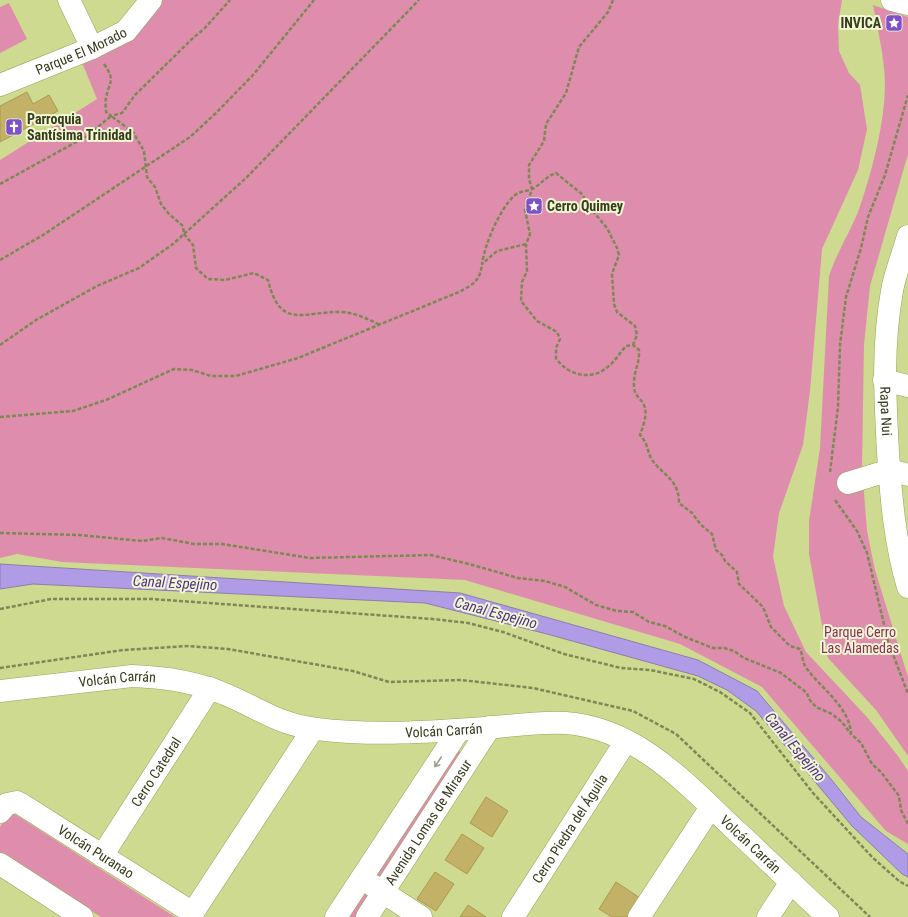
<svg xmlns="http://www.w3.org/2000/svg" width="908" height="917" viewBox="0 0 908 917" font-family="'Roboto Condensed',sans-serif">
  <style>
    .green { fill: #de8eac }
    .water { fill: #b09be6; stroke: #8c7eaa }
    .building { fill: #c3b167; stroke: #ab994f }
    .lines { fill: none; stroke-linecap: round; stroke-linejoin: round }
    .minor-casing { stroke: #97a35a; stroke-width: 23 }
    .path { stroke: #7f8854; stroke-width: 2.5; stroke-dasharray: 4 2; stroke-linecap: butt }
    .minor { stroke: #fff; stroke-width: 22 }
    .oneway { stroke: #9b9e8e }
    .labels { text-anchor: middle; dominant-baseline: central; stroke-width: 4; stroke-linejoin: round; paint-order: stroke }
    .poi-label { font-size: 14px; font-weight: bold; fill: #373c1d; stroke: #f0f7d2; text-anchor: start }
    .street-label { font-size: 14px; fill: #373c1d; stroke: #f0f7d2 }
    .park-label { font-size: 14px; fill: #8f2c59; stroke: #f0f7d2 }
    .water-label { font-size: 15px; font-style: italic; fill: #523289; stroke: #f0f7d2 }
  </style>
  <rect width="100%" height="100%" fill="#ceda90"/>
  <path class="green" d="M159 0H842L838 25 839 51 849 73 860 85 867 129 858 170 822 249 810 391 803 445 779 513 773 557 784 606 806 652 867 717 898 756 908 771V844L886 831 762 687 680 644 465 580 62 562 17 554 0 558V160L97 99 81 60Z
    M9 3 27 39 0 53V7Z
    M873 5 908 17V154L870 286 864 345 862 468 867 531 875 570 908 677V756L876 710 828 658 809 554V521L820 448 829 276C837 252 849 234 858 212 872 172 889 111 884 68 882 47 877 26 873 5Z
    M456 751 463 752 357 917H348Z
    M10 811 175 917H101L0 853V827Z"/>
  <path class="water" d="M0 564 460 593 698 660 757 691 831 779 861 817 908 854V877L902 874 852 826 756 711 727 690 698 676 547 634 425 603 33 584 0 589Z"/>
  <path class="building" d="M27 92 33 104 49 95 58 111 0 142V106Z
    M486 797 508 811 492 837 470 823Z
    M462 834 484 848 467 874 445 860Z
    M435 872 454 884 436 911 417 899Z
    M616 882 640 898 628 917H612L599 909Z
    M468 905 486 917H460Z"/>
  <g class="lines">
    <defs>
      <g id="minor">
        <path d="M69 0 92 48"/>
        <path d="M892 0 908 4"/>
        <path id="s1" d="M0 85 92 48 126 31 151 0"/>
        <path id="s2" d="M908 236C903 254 895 273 892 291 882 347 885 396 888 452 891 497 895 544 908 587"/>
        <path d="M884 380 908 386"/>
        <path d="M848 483 890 470 908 475"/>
        <path id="s3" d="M0 691 132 676C165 677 197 682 227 695 260 709 280 725 317 729 372 736 429 732 485 728 511 726 540 721 566 723 635 728 684 781 731 826 764 856 795 887 828 917"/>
        <path id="s4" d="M0 812 7 804 17 802 21 804 193 913"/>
        <path id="s5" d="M102 856 210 688"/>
        <path d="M0 864 82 917"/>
        <path d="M372 885 421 917"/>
        <path d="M190 917 313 729"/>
        <path d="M336 917 459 730"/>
        <path id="s6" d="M367 917 490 727"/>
        <path id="s7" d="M513 917 626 741"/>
        <path d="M639 917 711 807"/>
        <path d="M768 917 791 882"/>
      </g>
    </defs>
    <use href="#minor" class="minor-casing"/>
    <path class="path" d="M613 0 608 12 579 47 566 93 546 124 544 141 529 165V179L532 189 525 210 530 234 526 244 527 271 522 282 521 301 537 321 557 332 560 339 556 348V358C566 374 589 381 605 369 614 363 619 354 626 346L633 345 639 350C640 363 633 373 634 386 634 396 640 397 644 405 648 414 643 426 640 435 649 445 647 452 652 460 664 476 679 480 679 503L692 513 701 525 712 534 716 550 722 555 725 561 737 572 739 584 763 607 771 627 790 646 800 649C803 655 802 663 807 669 822 689 850 708 851 734L861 743 872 764 881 772 899 796 901 810 908 824
      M104 64C116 81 109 82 106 98 105 102 106 107 106 112L111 116 122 113 135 95 194 37 204 29 230 0
      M0 184 87 136 111 116 133 132 144 151 147 177 155 187 161 204 169 214 183 226 184 234 193 245 196 268 208 279 225 280 254 273 268 280C280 331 304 311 342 312 356 313 368 319 380 325
      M526 244 497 251 482 264C485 244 499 210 514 196 520 190 528 192 534 188 542 183 547 176 556 173L583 195 586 203 607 228 617 248 619 255 612 274 614 304 617 312 635 326 637 335 633 345
      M0 260 43 235 190 137 216 113 253 75 314 0
      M0 345 36 320 97 286 139 268 173 244 246 178 419 0
      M0 417 73 411 106 400 174 369 192 370 211 376H236L298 358 459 292C474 284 480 281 482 264
      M830 472 838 407 840 345 846 297 861 248 868 217 885 175 908 95
      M835 500 857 531 867 553 888 641 908 694
      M0 533 79 535 142 541 162 538 194 544H222L310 558 431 555 469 564 518 578 545 581 565 587 596 605 617 611 633 612 649 622 665 626 685 637 713 648H724L734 651 744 658 781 673 807 693 809 699 816 707 832 714 842 722 851 734
      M0 609 51 599H152L433 619 468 623 503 632 564 654 621 668 650 670 694 679 720 692 750 713 813 793 872 857 899 881 908 886
      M0 668 123 650 188 646 228 649 353 671 389 682 461 680 533 688 633 711 676 734 870 917"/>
    <use href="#minor" class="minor"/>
  </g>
  <defs><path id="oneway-shaft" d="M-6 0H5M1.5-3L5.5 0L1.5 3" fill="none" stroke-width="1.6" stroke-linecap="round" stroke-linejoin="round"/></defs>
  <use class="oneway" href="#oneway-shaft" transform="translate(438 762) rotate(123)"/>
  <defs>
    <symbol id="sight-square" viewBox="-11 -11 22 22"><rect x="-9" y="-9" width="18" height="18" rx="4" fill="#7c51ca" stroke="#f0f7d2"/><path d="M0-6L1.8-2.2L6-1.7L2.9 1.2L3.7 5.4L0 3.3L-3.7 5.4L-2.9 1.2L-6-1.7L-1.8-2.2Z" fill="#fff"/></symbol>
    <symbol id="church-square" viewBox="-11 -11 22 22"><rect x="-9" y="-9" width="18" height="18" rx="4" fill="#7c51ca" stroke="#f0f7d2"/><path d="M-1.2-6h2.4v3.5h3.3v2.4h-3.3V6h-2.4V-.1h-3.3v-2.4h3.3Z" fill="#fff"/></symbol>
  </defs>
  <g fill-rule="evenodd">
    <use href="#sight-square" x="884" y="13" width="20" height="20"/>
    <use href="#church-square" x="4" y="117" width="20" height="20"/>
    <use href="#sight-square" x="524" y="196" width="20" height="20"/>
  </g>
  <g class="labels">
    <g class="poi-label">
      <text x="881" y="23" text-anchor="end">INVICA</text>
      <text x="27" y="119">Parroquia<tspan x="27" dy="16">Santísima Trinidad</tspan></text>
      <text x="547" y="206">Cerro Quimey</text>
    </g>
    <g class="street-label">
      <text stroke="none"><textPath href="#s1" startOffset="88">Parque El Morado</textPath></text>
      <text stroke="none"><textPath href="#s2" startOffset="178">Rapa Nui</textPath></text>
      <text stroke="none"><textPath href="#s3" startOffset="118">Volcán Carrán</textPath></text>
      <text stroke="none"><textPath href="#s3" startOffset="454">Volcán Carrán</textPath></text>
      <text stroke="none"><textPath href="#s5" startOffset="100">Cerro Catedral</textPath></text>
      <text stroke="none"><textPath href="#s6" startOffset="113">Avenida Lomas de Mirasur</textPath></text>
      <text stroke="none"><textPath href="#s7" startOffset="105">Cerro Piedra del Águila</textPath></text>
      <text stroke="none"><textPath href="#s3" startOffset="802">Volcán Carrán</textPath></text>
      <text stroke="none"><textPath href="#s4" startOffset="114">Volcán Puranao</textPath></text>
    </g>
    <g class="park-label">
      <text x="860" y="632">Parque Cerro<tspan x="860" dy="16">Las Alamedas</tspan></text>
    </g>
    <g class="water-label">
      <text transform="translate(175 583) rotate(3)">Canal Espejino</text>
      <text transform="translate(496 613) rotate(15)">Canal Espejino</text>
      <text transform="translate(795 747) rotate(50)">Canal Espejino</text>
    </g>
  </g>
</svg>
